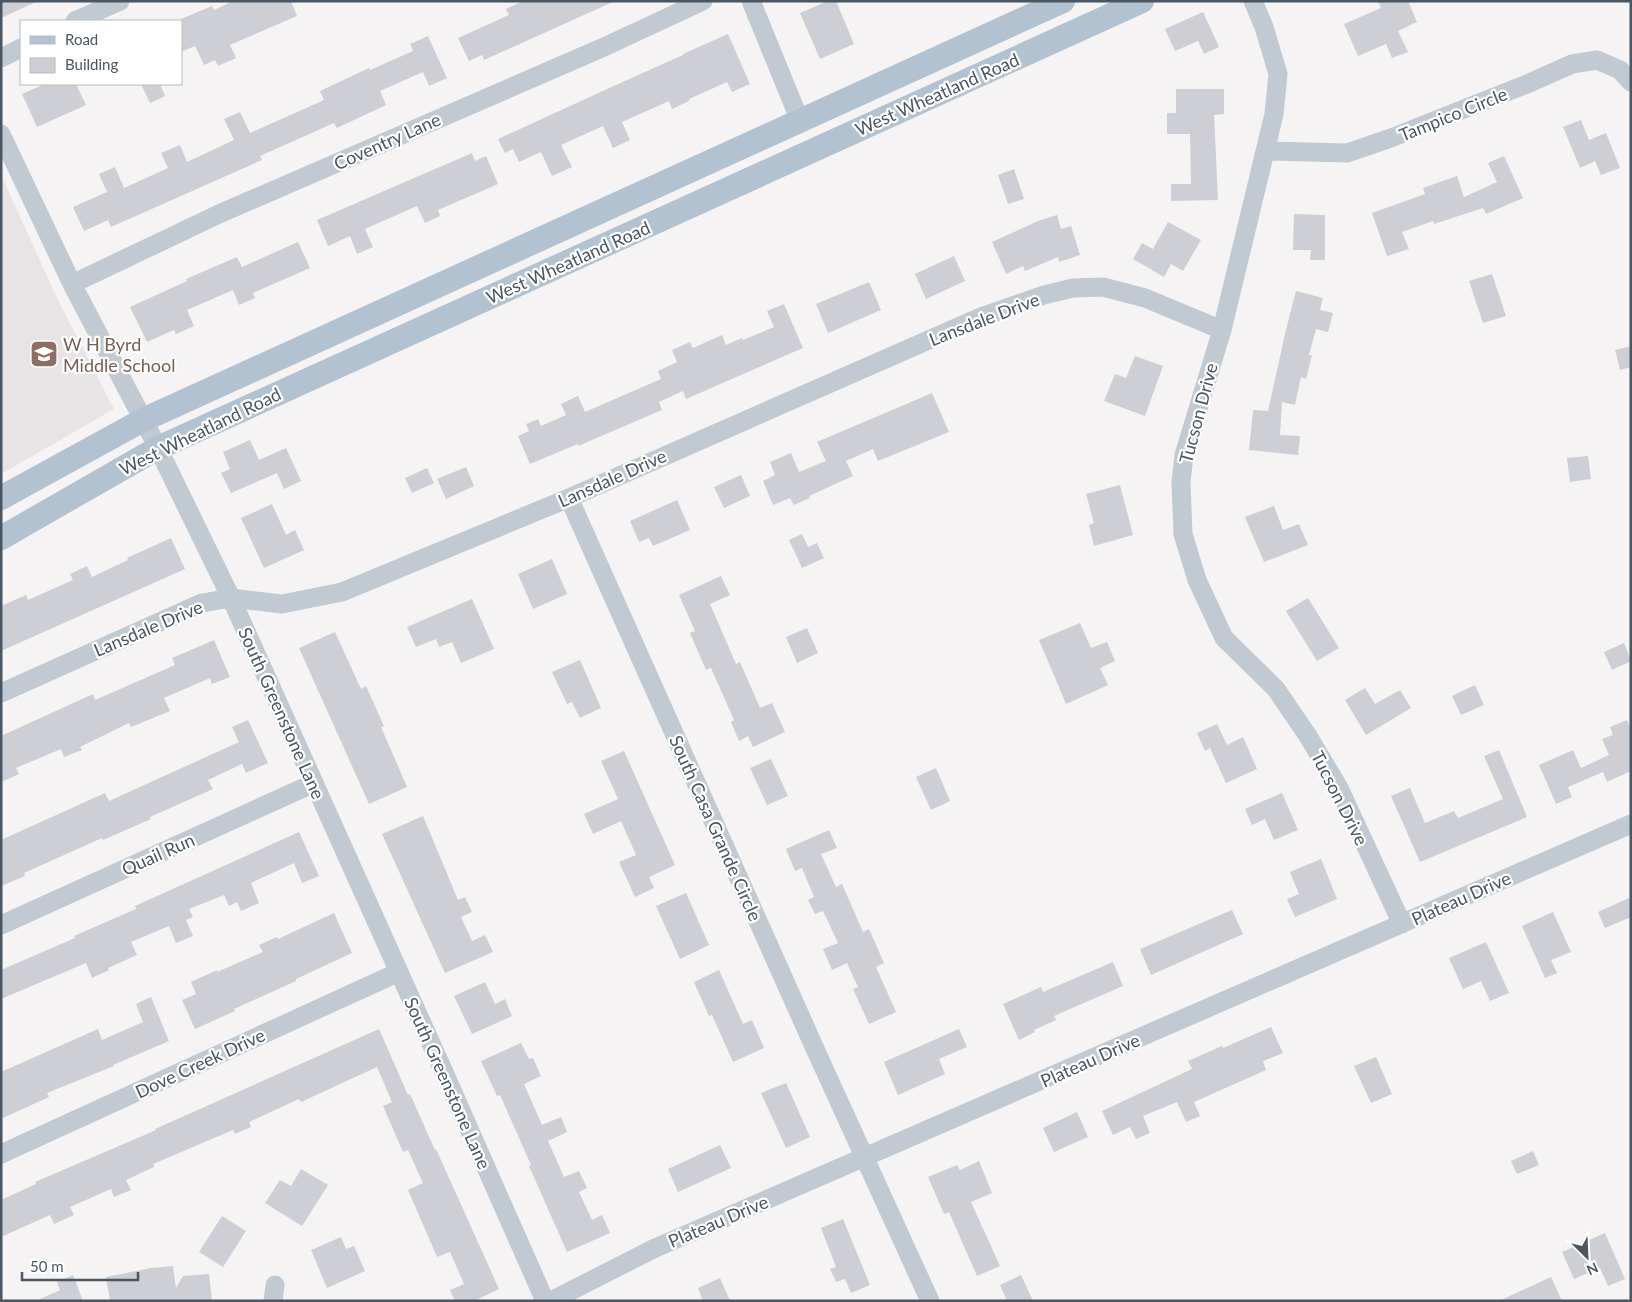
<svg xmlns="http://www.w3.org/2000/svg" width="1632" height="1302" viewBox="0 0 1632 1302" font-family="Lato,sans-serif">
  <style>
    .education { fill: #e6e4e5 }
    .building { fill: #cdcfd5 }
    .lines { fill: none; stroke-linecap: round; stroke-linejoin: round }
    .minor { stroke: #c1cad2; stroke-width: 19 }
    .major { stroke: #b3c2d1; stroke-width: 24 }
    .labels { text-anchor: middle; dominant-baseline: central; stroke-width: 4.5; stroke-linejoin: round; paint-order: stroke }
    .street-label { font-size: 18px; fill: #4a5661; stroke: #fff }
    .education-label { font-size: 18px; fill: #785e54; stroke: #fff; text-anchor: start }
  </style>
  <rect width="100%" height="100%" fill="#f5f3f3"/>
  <path class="education" d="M1 175 57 298 114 409 1 474Z"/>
  <path class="building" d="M1 1H38L1 18Z
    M233 1H291L297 16 230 45 236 58 218 66 215 60 204 65 195 46 181 52V19L212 6 214 10Z
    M523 1H615L484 60 482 55 469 61 458 38 509 15 506 9Z
    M828 1H836L854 44 820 59 800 13Z
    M1378 1H1408L1417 22 1398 31 1408 52 1392 58 1386 44 1358 56 1344 24 1381 8Z
    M1203 12 1219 47 1204 54 1198 41 1175 51 1165 29Z
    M728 34 750 84 732 92 727 82 689 99V101L672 109 669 101 622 122 630 140 613 148 603 126 561 145 572 167 552 176 541 152 519 162 513 149 505 153 498 139 607 89 683 55V54Z
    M428 36 447 78 429 86 423 72 380 91 386 105 337 128 334 123 260 156 262 160 111 227 108 220 84 231 73 207 107 192 99 174 115 167 124 188 168 168 161 153 180 145 187 162 234 140 224 119 240 112 250 133 324 100 320 91 369 68 370 70 413 51 410 44Z
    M45 84H76L86 105 37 127 22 94Z
    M141 84H160L165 96 150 103Z
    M1176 89H1224V114L1214 115 1218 200 1171 201V184H1191L1190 134H1167V113H1176Z
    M1581 120 1589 140 1606 133 1620 168 1601 175 1595 161 1580 168 1563 127Z
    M472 153 475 161 486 156 498 184 438 210 440 216 425 223 417 206 365 229 373 247 357 254 350 236 328 246 317 220Z
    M1504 156 1523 198 1486 214 1483 208 1434 224 1433 221 1402 232 1409 249 1387 256 1372 213 1425 194 1423 188 1457 176 1464 197 1497 182 1488 163Z
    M1014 169 1024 199 1008 204 998 175Z
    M1294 214 1325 215V260H1310L1311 250H1293Z
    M1057 215 1061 229 1071 226 1080 255 1059 262 1058 257 1025 271 1023 266 1006 274 992 242 1038 221Z
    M1168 222 1201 240 1183 271 1171 264 1164 277 1133 259 1142 243 1153 249Z
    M298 242 310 268 253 293 255 298 239 305 233 290 187 310 194 326 176 334 174 330 147 342 130 307 187 281 186 279 237 257 242 267Z
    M954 256 965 281 926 299 915 274Z
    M1492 274 1506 316 1483 323 1469 281Z
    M869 282 881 310 828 333 816 304Z
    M1296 291 1323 298 1320 310 1333 313 1328 332 1316 329 1309 355H1312L1306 379 1301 377 1295 405 1282 402 1280 435 1300 436 1298 455 1249 450 1253 410 1268 411 1285 334Z
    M784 304 803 348 686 399 683 391 659 402 662 410 578 446V444L530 464 518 436 529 431 526 424 538 419 541 426 566 415 561 404 578 396 585 412 661 379 658 371 677 362 672 350 690 342 693 348 722 335 726 345 742 338 743 340 774 327 767 311Z
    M1631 346V367L1620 370 1615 350Z
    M1135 356 1163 366 1145 416 1104 401 1115 374 1126 378Z
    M932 393 949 432 878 461 873 449 846 461 853 476 809 496 810 498 794 505 790 498 773 505 763 481 775 475 770 462 791 453 799 472 826 461 817 442Z
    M250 440 259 460 286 448 301 481 284 489 277 473 231 493 221 473 230 469 223 452Z
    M1588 456 1591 479 1570 482 1567 458Z
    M466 467 474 486 446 499 437 479Z
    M427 468 434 483 412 493 405 478Z
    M741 475 750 496 724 508 714 487Z
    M1120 485 1133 535 1094 546 1089 525 1094 523 1086 494Z
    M677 500 690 530 653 546 649 538 639 542 630 521Z
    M272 504 286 535 295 530 304 550 264 568 241 518Z
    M1274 506 1283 530 1299 524 1308 545 1264 562 1245 517Z
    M802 534 808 547 817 543 824 558 802 568 789 540Z
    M171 538 185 569 1 651V606L26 595 28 600 73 580 70 574 87 566 92 577 128 560 127 558Z
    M552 559 567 594 533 609 518 574Z
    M721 576 730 595 710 604 736 664 740 662 760 708 772 703 785 732 753 747 748 736 739 741 731 722 734 720 711 668 706 670 690 633 695 631 679 595Z
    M1308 598 1339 648 1317 661 1286 611Z
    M472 599 494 649 461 663 452 642 439 647 436 639 416 647 407 627Z
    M1080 623 1091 648 1107 642 1115 661 1100 668 1108 685 1066 704 1039 640Z
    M807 628 818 653 797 663 786 637Z
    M335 632 361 689 366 686 384 726 381 727 407 787 369 804 299 648Z
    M214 640 230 677 212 684 210 678 164 698 170 711 131 727 129 723 80 747 82 750 64 757 61 749 16 768 19 774 1 782V736L93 694 95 700 175 665 172 658Z
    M1624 643 1631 661 1612 670 1604 652Z
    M580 660 601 708 580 718 572 702 567 704 552 672Z
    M1475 685 1484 705 1461 715 1452 696Z
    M1365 688 1375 704 1400 690 1411 708 1366 735 1345 700Z
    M248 720 268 763 246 773 242 764 208 780 213 789 150 817 151 819 103 840 102 838 24 873 25 876 1 886V840L105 793 109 801 239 742 232 727Z
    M1627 720 1631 729V771L1607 782 1603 772 1568 787 1572 797 1556 804 1539 765 1573 750 1581 768 1609 755 1602 739 1613 735 1610 727Z
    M1217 724 1227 745 1243 737 1257 769 1226 783 1210 748 1205 751 1197 733Z
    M1499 750 1527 817 1420 862 1391 796 1410 788 1425 823 1454 811 1458 818 1503 799 1484 756Z
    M624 751 675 865 649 877 654 888 635 897 619 862 636 855 621 821 593 834 584 814 618 799 601 761Z
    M771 759 788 796 767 805 750 768Z
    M936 768 950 801 931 810 916 777Z
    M1282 793 1298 830 1274 840 1265 819 1252 825 1245 809Z
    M423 816 458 900 465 897 472 912 461 917 472 941 485 935 493 952 445 973 382 834Z
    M829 830 837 848 821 854 836 887 842 884 863 932 869 929 884 963 876 967 896 1012 869 1024 853 989 858 987 847 963 832 970 823 949 838 943 823 911 815 914 808 900 814 897 802 868 795 871 786 849Z
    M299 832 319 876 302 883 294 863 251 883 259 903 241 911 237 902 229 906 224 895 189 909 193 917 186 920 193 936 176 943 169 926 131 942 137 955 108 968 109 970 92 978 86 963 1 999V970L75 938 74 936 136 909 135 906Z
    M1321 859 1337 899 1295 917 1287 899 1299 894 1290 872Z
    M686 893 709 945 680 959 656 906Z
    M1631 897V917L1605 928 1598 912Z
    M1232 910 1243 934 1151 975 1140 949Z
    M1553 912 1571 952 1551 960 1557 973 1545 978 1522 926Z
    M334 913 352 953 296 979V981L234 1009 235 1011 195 1029 182 1000 196 994 191 982 217 970V972L263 952 259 945 277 937 278 939Z
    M1486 942 1509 993 1490 1001 1481 981 1463 989 1449 958Z
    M1113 962 1123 986 1054 1016 1056 1020 1034 1030 1035 1032 1019 1040 1003 1004 1041 987 1043 992Z
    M719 970 743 1024 752 1020 764 1048 733 1062 712 1015 709 1016 694 982Z
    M485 982 495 1004 505 999 512 1016 472 1034 454 996Z
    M151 997 169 1041 113 1065 114 1066 47 1093 49 1097 1 1119V1072L98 1029 102 1040 143 1022 136 1004Z
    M1271 1027 1283 1053 1263 1061 1266 1070 1194 1102 1200 1116 1186 1122 1177 1102 1143 1116 1150 1133 1136 1139 1130 1127 1113 1135 1102 1111 1192 1069 1188 1061 1222 1046 1223 1048Z
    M379 1029 408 1095 410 1094 435 1150 436 1149 499 1289 474 1301H455L450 1290 464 1284 450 1252 437 1257 408 1190 423 1183 408 1150 403 1152 383 1106 392 1102 377 1067 301 1102 299 1099 249 1122 251 1127 235 1134 233 1130 153 1164 154 1167 126 1180 131 1190 114 1197 111 1189 70 1207 74 1215 54 1224 50 1215 1 1237V1200L36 1184 35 1182 156 1130 155 1129Z
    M959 1029 967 1047 939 1059 945 1074 898 1095 884 1062Z
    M521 1043 529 1059 533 1058 541 1076 524 1084 542 1125 561 1117 567 1132 548 1141 564 1177 579 1171 587 1188 579 1192 592 1220 602 1215 610 1233 567 1252 529 1166 531 1165 500 1095 497 1096 481 1061Z
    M1376 1057 1392 1094 1371 1103 1354 1066Z
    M786 1083 810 1137 786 1148 761 1093Z
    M1077 1112 1088 1137 1054 1152 1043 1128Z
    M720 1145 731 1168 678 1192 668 1169Z
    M1533 1151 1539 1165 1517 1174 1511 1161Z
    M979 1161 992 1193 971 1202 1000 1266 977 1276 949 1212 944 1214 928 1177 957 1165 960 1170Z
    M301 1169 328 1185 302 1226 265 1203 280 1180 291 1186Z
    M222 1216 246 1231 223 1267 199 1252Z
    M843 1219 870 1285 851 1293 845 1279 836 1282 830 1269 836 1267 821 1228Z
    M1605 1233 1625 1279 1608 1286 1600 1268 1574 1279 1562 1252Z
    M341 1237 346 1249 354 1246 365 1271 327 1288 311 1250Z
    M173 1266 176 1288 183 1276 209 1274 212 1301H110L106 1277 151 1268Z
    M73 1275 83 1301H36L60 1290 57 1282Z
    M1021 1275 1033 1301H1007L1000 1285Z
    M1551 1277 1562 1301H1499Z
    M720 1278 730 1301H703L698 1288Z"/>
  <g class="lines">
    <path class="minor" d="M751 1 800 121
      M1253 1 1264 27 1278 74 1274 114 1222 330 1184 455 1181 482 1183 534 1197 580 1224 638 1276 689 1308 736 1339 788 1402 924
      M75 21 120 1
      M1 58 21 48
      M1 134 72 284 158 448 231 598 443 1070 545 1301
      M1265 151 1347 153 1391 138 1527 84 1572 64 1597 60 1620 70 1631 82
      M72 284 219 214 604 47 703 1
      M569 498 816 1051 930 1301
      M1 693 202 603 231 598 282 604 342 592 569 498 981 317 1044 295 1073 288 1103 287 1145 298 1222 330
      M1 925 314 783
      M1 1154 399 972
      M273 1301 275 1285
      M551 1301 653 1249 1631 824"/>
    <path class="major" d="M1 498 143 420 1063 1
      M1 538 158 448 1142 1"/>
  </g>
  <defs>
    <symbol id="school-square" viewBox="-11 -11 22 22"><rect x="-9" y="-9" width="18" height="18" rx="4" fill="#8d6e63" stroke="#fff"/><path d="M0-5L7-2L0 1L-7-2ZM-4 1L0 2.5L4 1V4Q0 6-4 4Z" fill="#fff"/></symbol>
  </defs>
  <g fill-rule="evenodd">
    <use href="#school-square" x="28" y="338" width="32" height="32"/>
  </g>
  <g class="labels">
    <g class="street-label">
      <text transform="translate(937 94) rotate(-24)">West Wheatland Road</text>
      <text transform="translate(1453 114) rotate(-22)">Tampico Circle</text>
      <text transform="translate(387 141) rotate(-24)">Coventry Lane</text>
      <text transform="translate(568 262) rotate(-24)">West Wheatland Road</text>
      <text transform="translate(984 319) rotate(-21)">Lansdale Drive</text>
      <text transform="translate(1198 413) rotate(-75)">Tucson Drive</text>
      <text transform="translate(200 431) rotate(-26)">West Wheatland Road</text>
      <text transform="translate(612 478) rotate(-24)">Lansdale Drive</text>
      <text transform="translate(148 628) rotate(-23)">Lansdale Drive</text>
      <text transform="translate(282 713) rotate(66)">South Greenstone Lane</text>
      <text transform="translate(1340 798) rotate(63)">Tucson Drive</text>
      <text transform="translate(716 828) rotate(66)">South Casa Grande Circle</text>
      <text transform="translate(158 854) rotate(-24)">Quail Run</text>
      <text transform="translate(1461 898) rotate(-24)">Plateau Drive</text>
      <text transform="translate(1090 1060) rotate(-24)">Plateau Drive</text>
      <text transform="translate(200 1063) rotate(-25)">Dove Creek Drive</text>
      <text transform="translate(448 1083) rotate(66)">South Greenstone Lane</text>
      <text transform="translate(718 1221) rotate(-23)">Plateau Drive</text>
    </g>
    <g class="education-label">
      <text x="63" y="344">W H Byrd<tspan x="63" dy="21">Middle School</tspan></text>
    </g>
  </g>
  <rect width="1632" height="1302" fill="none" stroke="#4a5661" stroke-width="5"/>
  <rect x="20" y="20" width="162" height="65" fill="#ffffff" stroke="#b7bbc0"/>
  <rect x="30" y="36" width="25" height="8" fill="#b3c2d1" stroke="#b7bbc0"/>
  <text x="65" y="45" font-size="15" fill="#4a5661">Road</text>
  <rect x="30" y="58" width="25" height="15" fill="#cdcfd5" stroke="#b7bbc0"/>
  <text x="65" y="70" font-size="15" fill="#4a5661">Building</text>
  <g transform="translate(1587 1257) rotate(156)" stroke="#ffffff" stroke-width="4" paint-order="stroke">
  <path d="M0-4L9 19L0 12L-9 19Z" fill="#4a5661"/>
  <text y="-8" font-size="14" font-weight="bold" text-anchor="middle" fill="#4a5661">N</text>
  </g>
  <path d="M22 1272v8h116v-8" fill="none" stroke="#4a5661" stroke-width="2.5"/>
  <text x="30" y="1272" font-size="15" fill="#4a5661" stroke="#ffffff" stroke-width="4" paint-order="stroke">50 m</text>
</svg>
